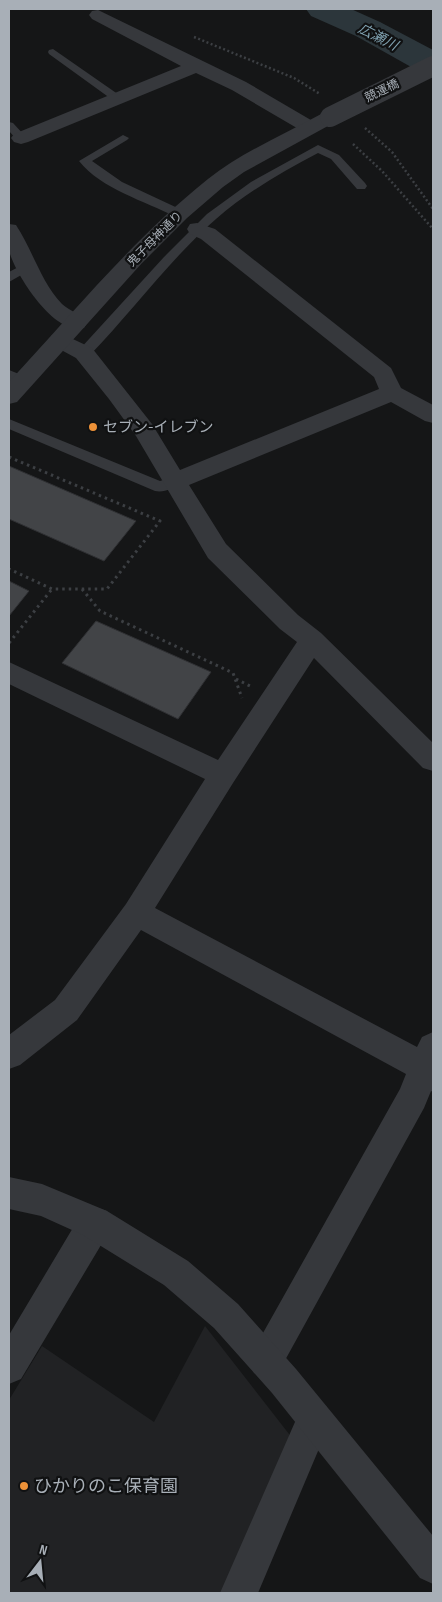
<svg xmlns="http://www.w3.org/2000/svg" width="442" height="1602" viewBox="0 0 442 1602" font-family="'Sofia Sans Condensed','Noto Sans JP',sans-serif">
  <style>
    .built { fill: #212224 }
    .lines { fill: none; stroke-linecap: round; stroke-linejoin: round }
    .river { fill: #2c363b; fill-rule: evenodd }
    .building { fill: #424447; stroke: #2f3033 }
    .path-far1 { stroke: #3c3f43; stroke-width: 2.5; stroke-dasharray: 2 2.5; stroke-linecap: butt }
    .path { stroke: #3c3f43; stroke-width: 3; stroke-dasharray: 2.5 4; stroke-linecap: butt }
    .service { fill: #36383c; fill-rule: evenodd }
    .minor { fill: #36383c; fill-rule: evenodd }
    .tertiary { fill: #36383c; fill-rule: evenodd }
    .tertiary-bridge { stroke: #36383c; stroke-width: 20 }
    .poi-dot { fill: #ec9138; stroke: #101112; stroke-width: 2 }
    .labels { text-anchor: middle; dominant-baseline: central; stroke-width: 4.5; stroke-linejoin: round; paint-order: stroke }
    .far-street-label { font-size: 12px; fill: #a8afb7; stroke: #101112 }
    .far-water-label { font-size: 14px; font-style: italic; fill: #80a2b1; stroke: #101112 }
    .poi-label { font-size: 15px; fill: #a8afb7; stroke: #101112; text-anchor: start }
    .near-poi-label { font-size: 18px; fill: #a8afb7; stroke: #101112; text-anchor: start }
  </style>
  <rect width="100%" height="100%" fill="#151617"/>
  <path class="built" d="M205 1326 289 1434V1449L225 1593H9V1400L42 1346 154 1422Z"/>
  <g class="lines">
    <path class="river" d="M306 9H351L380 22 433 50V75L420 72 356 36 311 16Z"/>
  </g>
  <path class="building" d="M9 466 136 521 104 561 9 519Z
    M9 581 29 591 9 616Z
    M96 621 211 672 178 719 62 663Z"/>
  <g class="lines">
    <path class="path-far1" d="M194 37 294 78 320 94
      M365 128 392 152 433 209
      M353 144 382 171 433 229"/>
    <path class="path" d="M9 457 160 521 107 589H52L9 569
      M82 589 100 611 233 673 242 698
      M9 643 52 589
      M236 679 250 686"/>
    <path class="service" d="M53 49 122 97 123 99 122 101H114L49 54 48 52 49 50Z
      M9 122 13 123 25 136 27 138 25 140H17L9 131Z
      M123 135 129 138 127 140 92 161 122 182 184 211 186 214 184 217H176C145 201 101 189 79 161Z
      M318 145 339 155 365 183 367 186 365 189H357L331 159 318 153C282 172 247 192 216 219 169 260 132 312 89 356H79L78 353 79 350 164 257 207 214 251 182Z
      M26 263 32 267 30 270 9 282V272Z
      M9 419 160 481 176 476 181 477 183 481 181 485C173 488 164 493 155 491L9 429Z"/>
    <path class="minor" d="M98 10 246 82 316 123 318 127 316 131 309 133 302 131 232 90 196 73 28 142 21 144 14 142 11 138 14 134 181 66 92 19 89 15 92 11Z
      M197 223 215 229 391 368 401 388 433 405V423L425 421 391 402 189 485 226 544 298 615 321 633 433 743V771L423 768 314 658 233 783 155 908 417 1047 422 1037 433 1032V1092L431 1091 424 1108 278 1373 266 1378 254 1373 249 1361 254 1349 400 1089 406 1074 141 930 77 1020 20 1065 9 1069V1035L55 1000 126 904 205 779 9 684V662L218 760 297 642 280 629 208 558 136 436 109 399 76 358 52 345 49 340 52 335 60 333 92 348 152 424 180 470 379 389 374 377 201 239 190 234 187 229 190 224Z
      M9 224 16 225C33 251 41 282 62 304 70 311 81 314 87 323L84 328C55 336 18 278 10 254 7 246 8 232 9 224Z
      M9 370 29 378 32 383 29 388 21 391 9 387Z
      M95 1207 107 1211 111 1223 107 1235 21 1379 9 1384V1335L83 1211Z
      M314 1400 326 1406 332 1418 258 1593H220L302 1406Z"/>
    <path class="tertiary" d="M330 111 337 113 339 117 337 121 244 172 223 187 187 218 142 263 17 402 9 404V382C73 313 134 238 208 179 242 152 285 134 323 113Z
      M9 1177 42 1184 107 1211 188 1261 238 1304 296 1369 433 1536V1584L420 1578 272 1393 214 1328 164 1285 83 1235 41 1216 9 1209Z"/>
    <path class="tertiary-bridge" d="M330 117 433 66"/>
  </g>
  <g class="poi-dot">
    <circle cx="93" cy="427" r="5"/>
    <circle cx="24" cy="1486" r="5"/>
  </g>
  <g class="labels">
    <g class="far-street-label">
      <text transform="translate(382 91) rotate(-26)">競運橋</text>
      <text transform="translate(155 239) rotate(-45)">鬼子母神通り</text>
    </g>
    <g class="far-water-label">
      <text transform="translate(378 37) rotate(27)">広瀬川</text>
    </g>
    <g class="poi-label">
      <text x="103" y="427">セブン-イレブン</text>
    </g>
    <g class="near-poi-label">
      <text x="34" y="1486">ひかりのこ保育園</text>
    </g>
  </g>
  <rect width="442" height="1602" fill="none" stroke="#a8afb7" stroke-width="20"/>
  <g transform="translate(40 1562) rotate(16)" stroke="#101112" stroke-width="4" paint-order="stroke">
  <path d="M0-4L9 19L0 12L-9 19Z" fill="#a8afb7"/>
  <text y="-8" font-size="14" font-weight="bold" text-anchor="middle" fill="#a8afb7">N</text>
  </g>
</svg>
